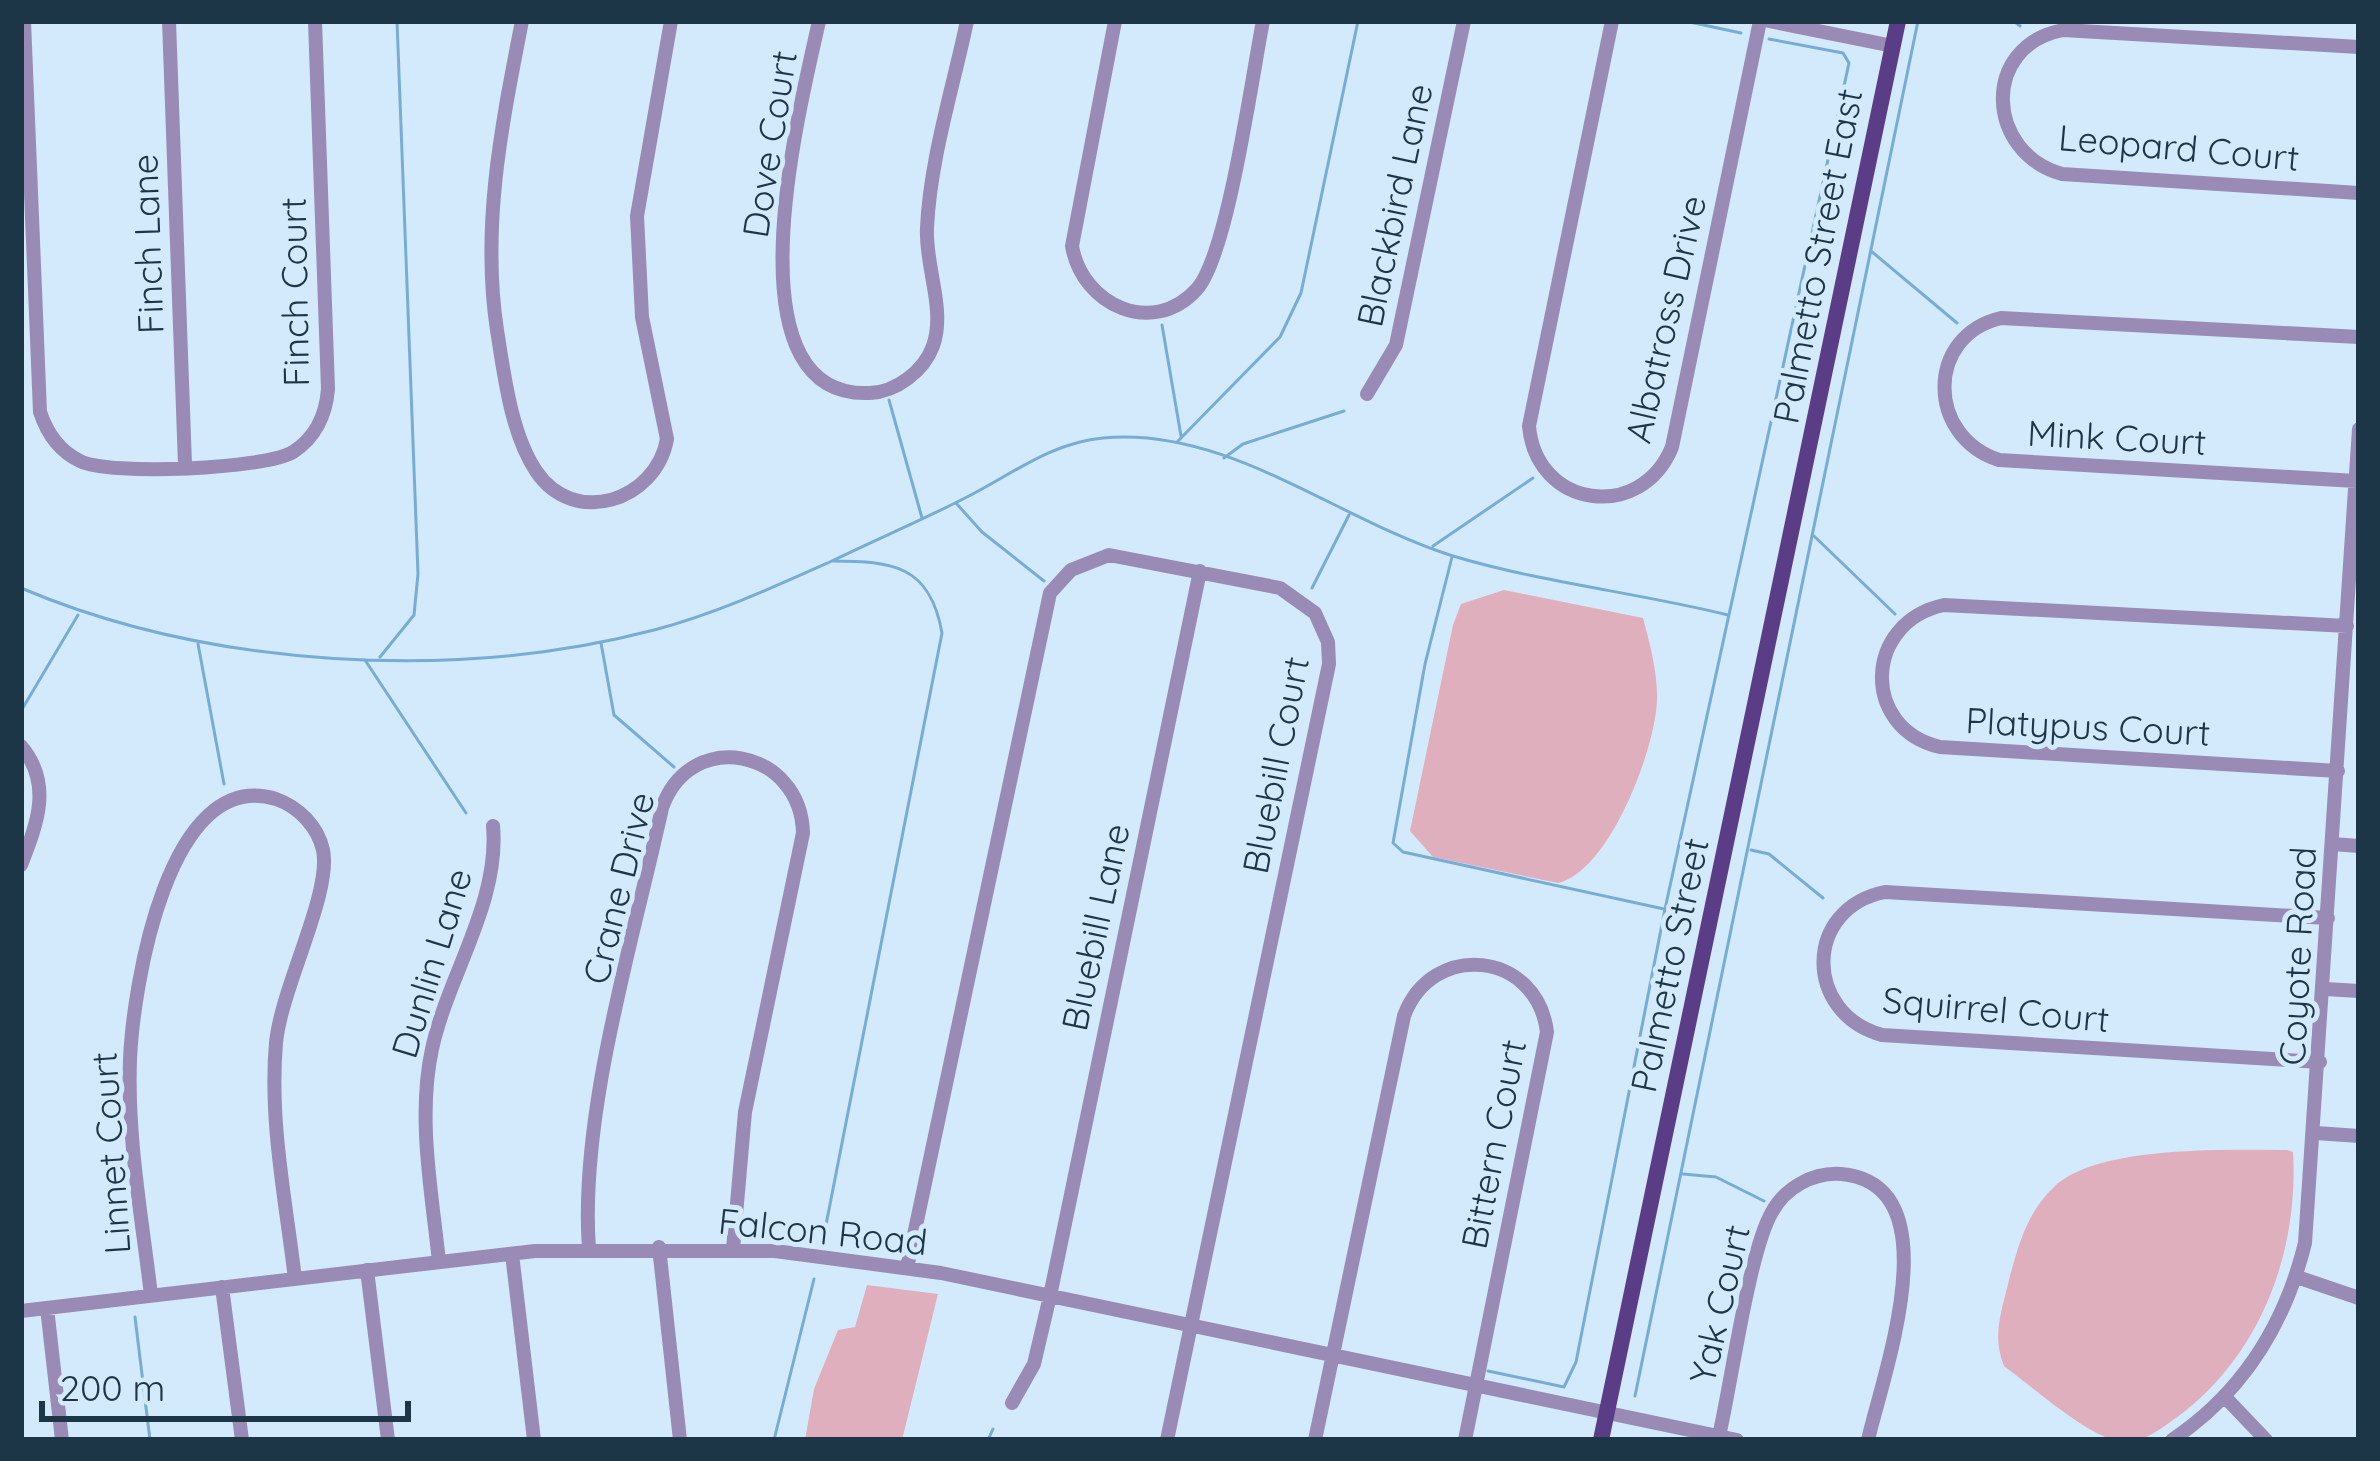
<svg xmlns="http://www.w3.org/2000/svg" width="2380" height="1461" viewBox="0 0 2380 1461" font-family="Quicksand,sans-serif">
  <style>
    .green { fill: #e0afbd }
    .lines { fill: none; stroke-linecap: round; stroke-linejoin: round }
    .stream { stroke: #77add4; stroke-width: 3 }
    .minor { stroke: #998bb5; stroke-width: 14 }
    .major { stroke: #5b3d87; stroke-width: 16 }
    .labels { text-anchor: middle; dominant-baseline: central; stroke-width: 10; stroke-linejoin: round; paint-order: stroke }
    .street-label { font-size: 36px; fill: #1d3647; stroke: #d3eafc }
  </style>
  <rect width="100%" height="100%" fill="#d3eafc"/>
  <path class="green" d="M1504 590 1643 618C1650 644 1658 674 1657 701 1655 750 1609 872 1558 883L1433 857 1410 831 1453 625 1461 604Z
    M2287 1150 2293 1152C2299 1254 2259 1358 2176 1418 2156 1432 2136 1449 2110 1439 2079 1428 2031 1386 2004 1366 1991 1335 2003 1307 2010 1276 2019 1243 2028 1211 2054 1187 2097 1145 2228 1150 2287 1150Z
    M867 1285 938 1294 902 1440H805L814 1389 838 1330 855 1327Z"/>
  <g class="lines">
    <path class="stream" d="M1685 21 1741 33
      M2014 21 2020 26
      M1871 251 1957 323
      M1162 325 1181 436
      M889 400 922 518
      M1178 441 1280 337 1301 293 1358 21
      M1224 458 1243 444 1344 411
      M956 503 982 532 1044 581
      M1814 536 1895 614
      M1433 546 1533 478
      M1452 557 1425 664 1393 843 1403 852 1664 909
      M21 588C210 668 455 682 654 630 715 614 774 587 832 561 875 540 920 521 963 499 1010 476 1049 443 1103 438 1228 426 1339 521 1453 556 1539 582 1639 593 1728 615
      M1312 588 1349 515
      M601 643 614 715 674 767
      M198 644 224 784
      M380 657 414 615 418 574 397 21
      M365 660 466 813
      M21 711 78 615
      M1751 850 1769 854 1823 898
      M1683 1174 1716 1177 1764 1201
      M823 1240 942 633C930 565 892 561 833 561
      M135 1317 150 1440
      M1488 1371 1564 1387 1576 1362 1665 909 1849 63 1843 53 1769 39
      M1635 1396 1918 21
      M774 1440 814 1279
      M988 1440 993 1429"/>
    <path class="minor" d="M24 21 40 412C47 433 59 451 80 461 110 476 265 469 293 452 315 438 326 415 328 389L315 21
      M169 21 185 465
      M522 21C502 124 481 225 497 330 504 374 511 434 536 471 574 528 656 501 667 439L642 317 637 216 671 21
      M819 21C803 96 722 400 870 393 896 392 924 371 933 346 946 309 925 267 927 228 930 160 953 88 967 21
      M1115 21 1072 246C1082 305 1153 338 1197 289 1228 254 1252 76 1263 21
      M1612 21 1529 426C1536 508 1641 523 1672 447L1760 21
      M1769 21 1893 46
      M2359 47 2063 30C1980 46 1986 153 2062 174L2359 193
      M1367 394 1396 345 1464 21
      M2356 481 1999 460C1927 437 1925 336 2001 318L2359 337
      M21 746C53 784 37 824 21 865
      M2338 771 1940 747C1860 728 1864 622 1944 605L2347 626
      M2333 844 2359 846
      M2325 989 2359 991
      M2320 1062 1882 1035C1803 1013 1804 908 1885 892L2328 918
      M2316 1133 2359 1136
      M659 1247 680 1440
      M589 1249C579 1115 633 941 662 808 690 727 801 749 803 833L745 1112 733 1249
      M512 1254 534 1440
      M439 1262C432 1193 417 1118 432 1049 448 975 500 902 493 826
      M907 1268 1050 593 1071 570 1109 555 1280 588 1315 613 1328 642 1329 664 1167 1440
      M367 1270 388 1440
      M2297 1277 2359 1298
      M222 1287 242 1440
      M151 1295C142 1218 127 1138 130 1060 133 987 168 766 276 799 299 807 318 827 323 850 332 893 281 988 276 1043 269 1121 286 1202 295 1279
      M47 1308 62 1440
      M21 1311 535 1251H775L941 1273 1737 1440
      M2224 1396 2266 1440
      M1012 1403 1034 1364 1050 1296 1200 571
      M1719 1436C1731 1385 1749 1251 1772 1212 1785 1188 1813 1172 1841 1174 1954 1184 1883 1374 1868 1440
      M1315 1440 1404 1016C1432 940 1537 951 1547 1032L1465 1440
      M2172 1440C2242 1393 2285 1324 2305 1243L2359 429"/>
    <path class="major" d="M1601 1440 1898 21"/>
  </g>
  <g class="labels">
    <g class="street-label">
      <text transform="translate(769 144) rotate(-81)">Dove Court</text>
      <text transform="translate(2179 147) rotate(5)">Leopard Court</text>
      <text transform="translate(1394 205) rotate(-78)">Blackbird Lane</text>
      <text transform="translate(147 244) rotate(-92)">Finch Lane</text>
      <text transform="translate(1817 256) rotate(-79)">Palmetto Street East</text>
      <text transform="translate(294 292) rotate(-91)">Finch Court</text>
      <text transform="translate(1665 319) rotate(-77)">Albatross Drive</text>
      <text transform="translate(2117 437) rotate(3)">Mink Court</text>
      <text transform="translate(2088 726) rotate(3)">Platypus Court</text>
      <text transform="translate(1275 765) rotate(-79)">Bluebill Court</text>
      <text transform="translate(618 888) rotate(-76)">Crane Drive</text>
      <text transform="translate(1095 927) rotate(-78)">Bluebill Lane</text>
      <text transform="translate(2297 956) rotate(-87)">Coyote Road</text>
      <text transform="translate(431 963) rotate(-73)">Dunlin Lane</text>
      <text transform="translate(1669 965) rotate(-78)">Palmetto Street</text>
      <text transform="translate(1996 1009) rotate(5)">Squirrel Court</text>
      <text transform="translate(1493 1144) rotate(-79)">Bittern Court</text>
      <text transform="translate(110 1153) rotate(-94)">Linnet Court</text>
      <text transform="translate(823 1231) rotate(6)">Falcon Road</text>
      <text transform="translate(1719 1304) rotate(-77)">Yak Court</text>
    </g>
  </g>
  <rect width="2380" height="1461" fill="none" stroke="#1d3647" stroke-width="48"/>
  <path d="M42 1401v18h366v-18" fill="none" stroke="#1d3647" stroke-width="6"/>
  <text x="60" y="1401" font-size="36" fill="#1d3647" stroke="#d3eafc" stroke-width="9" paint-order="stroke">200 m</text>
</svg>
